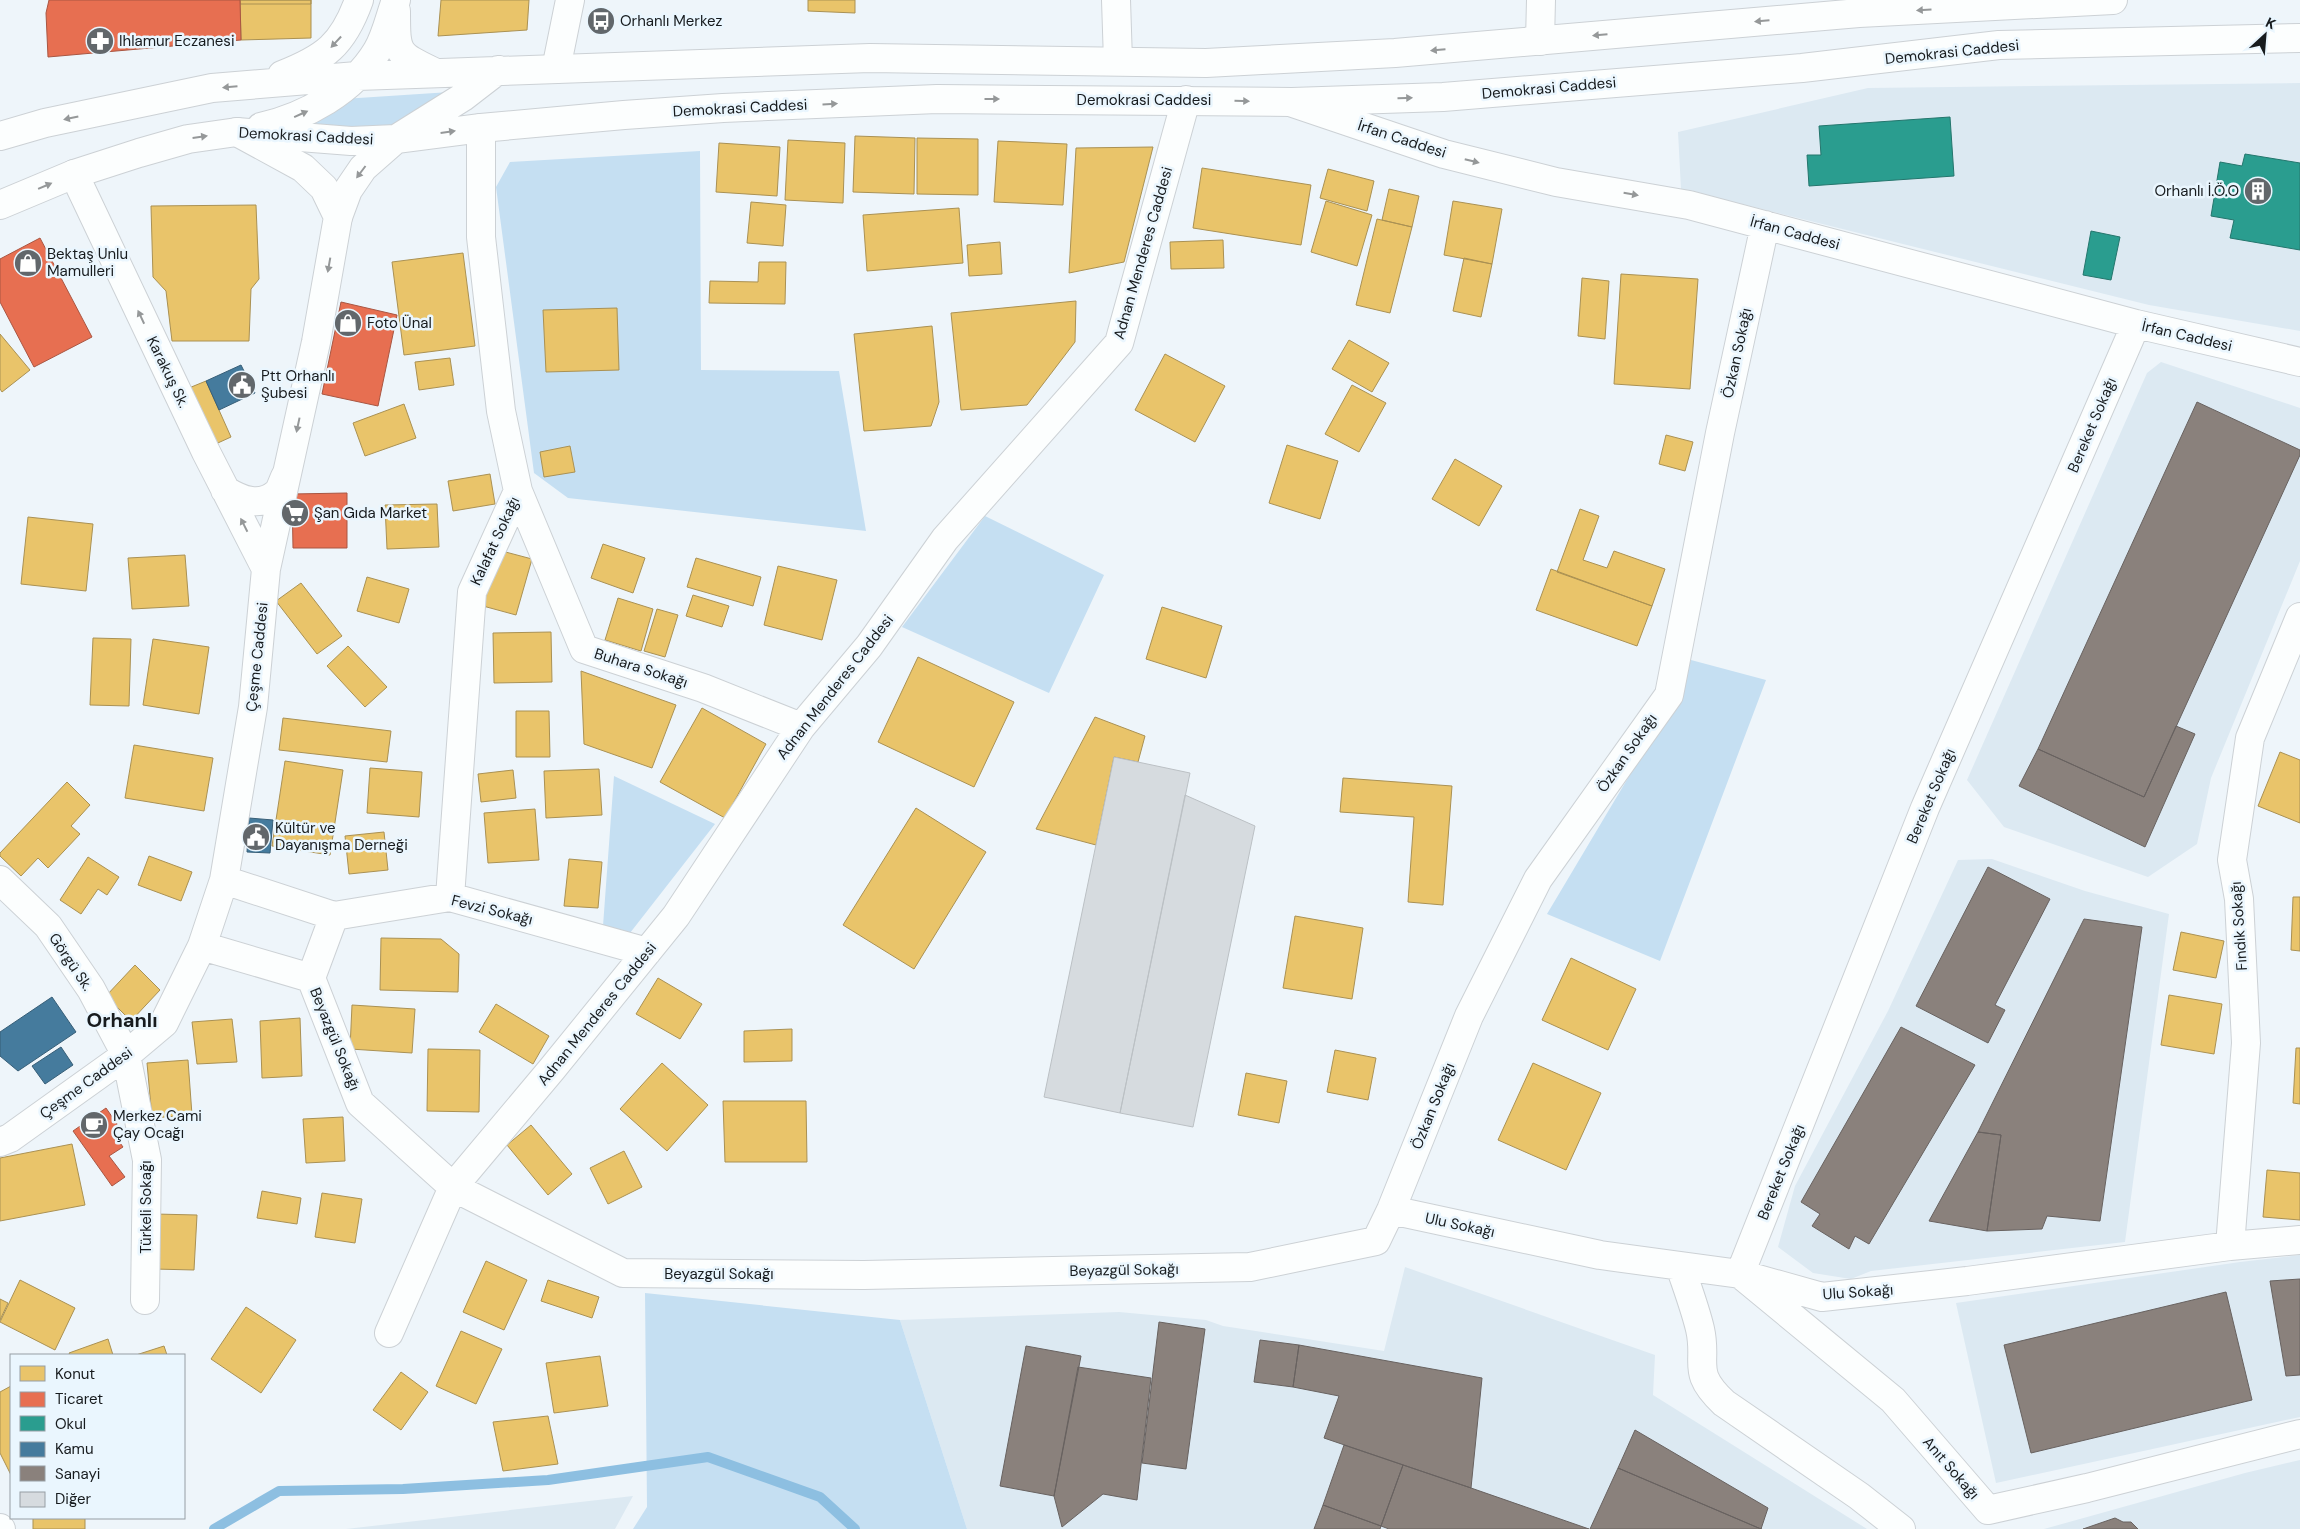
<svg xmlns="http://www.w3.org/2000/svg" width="2300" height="1529" viewBox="0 0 2300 1529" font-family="'DM Sans',sans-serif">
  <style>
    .built { fill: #dce9f2 }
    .green { fill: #c5dff2 }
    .homes { fill: #e9c46a; stroke: #aa9153 }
    .shops { fill: #e76f51; stroke: #a95642 }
    .schools { fill: #2a9d8f; stroke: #24766d }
    .public { fill: #457b9d; stroke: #375e77 }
    .industry { fill: #8a817c; stroke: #686260 }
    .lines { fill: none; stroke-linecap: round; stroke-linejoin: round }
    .stream { stroke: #8dbfe1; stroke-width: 10 }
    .building { fill: #d6dbdf; stroke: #bbc0c4 }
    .minor-casing { stroke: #ccd1d5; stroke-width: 30 }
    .major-casing { stroke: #ccd1d5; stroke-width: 30 }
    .minor { stroke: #fcfefe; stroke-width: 28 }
    .major { stroke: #fcfefe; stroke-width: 28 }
    .oneway { fill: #959899 }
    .labels { text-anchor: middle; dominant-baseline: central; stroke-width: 5; stroke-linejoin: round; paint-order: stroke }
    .poi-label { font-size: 15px; fill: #171b1e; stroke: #eaf6fe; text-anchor: start }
    .street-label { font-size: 15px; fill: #171b1e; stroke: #eaf6fe }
    .district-label { font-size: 20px; font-weight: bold; fill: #171b1e; stroke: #eaf6fe }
  </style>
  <rect width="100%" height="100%" fill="#eef5fa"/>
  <path class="built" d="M2300 83V331L2149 305 1681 189 1678 132 1868 88Z
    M2161 362 2300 408V561L2211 778 2197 844 2148 877 2004 827 1967 780 2147 373Z
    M1992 859 2085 891 2169 914 2125 1242 1871 1271 1851 1279 1813 1273 1778 1247 1795 1186 1888 1011 1958 860Z
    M2300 1255V1417L1996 1483 1956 1303 2240 1262Z
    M1405 1267 1655 1355 1653 1395 1867 1529H967L900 1320 1119 1312 1206 1320 1223 1326 1384 1351Z
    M2300 1460V1529H2044L2245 1473Z
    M633 1496 615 1529H346Z"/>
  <path class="green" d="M450 92 404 131H301L343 99Z
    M700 151 701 370 839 371 866 531 568 498 534 473 496 187 510 162Z
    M985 516 1104 575 1049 693 902 627Z
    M1691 660 1766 680 1660 961 1547 914 1681 689Z
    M614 776 715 824 630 933 603 926Z
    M645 1293 900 1320 967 1529H633L647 1507Z"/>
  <path class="homes" d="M240 0H311V38L241 40Z
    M240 0H311V4H240Z
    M441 0H529L527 30 438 36Z
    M808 0H855V13L808 11Z
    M855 136 915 138 914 194 853 192Z
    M917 138 978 139V195L917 194Z
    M788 140 845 143 843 203 785 200Z
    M998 141 1067 144 1063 205 994 202Z
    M719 143 780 147 777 196 716 192Z
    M1153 147 1124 262 1069 273 1076 148Z
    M1202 168 1311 185 1301 245 1193 228Z
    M1328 169 1374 181 1367 211 1320 198Z
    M1389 189 1419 196 1412 227 1382 220Z
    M1326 201 1372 215 1357 266 1311 252Z
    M1453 201 1502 209 1492 264 1444 255Z
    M751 202 786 205 783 246 747 243Z
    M256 205 259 279 251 289 249 341H172L166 291 153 277 151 206Z
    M959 208 963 263 867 271 863 215Z
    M1377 219 1412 227 1390 313 1356 305Z
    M1223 240 1224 268 1171 269 1170 242Z
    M1000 242 1002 274 969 276 967 245Z
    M463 253 475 346 404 355 392 262Z
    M1464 258 1492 264 1481 317 1453 311Z
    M759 262H786L785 304 709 303 710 281 758 282Z
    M1621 274 1698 279 1690 389 1614 384Z
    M1582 278 1609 281 1605 339 1578 336Z
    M1076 301 1075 342 1027 405 961 410 951 313Z
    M617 308 619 370 546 372 543 310Z
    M932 326 939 402 931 426 864 431 854 334Z
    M0 334 30 370 2 392 0 389Z
    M1349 340 1389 363 1372 392 1332 369Z
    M1165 354 1225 386 1195 442 1135 410Z
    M450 358 454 385 419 390 415 362Z
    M206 381 231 437 209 447 184 390Z
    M1352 385 1386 403 1359 452 1325 434Z
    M404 404 416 438 365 456 353 423Z
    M1666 435 1693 442 1685 471 1659 464Z
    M1287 445 1338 461 1320 519 1269 503Z
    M570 446 575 472 544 477 540 452Z
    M1455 459 1502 486 1479 526 1432 499Z
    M490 474 495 504 453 511 448 481Z
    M437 504 439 547 387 549 385 505Z
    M1580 509 1599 516 1583 560 1607 568 1614 551 1665 569 1652 606 1557 572Z
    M28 517 93 524 86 591 21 584Z
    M603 544 645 558 633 593 591 578Z
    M498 550 532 559 516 615 483 606Z
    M185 555 189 606 132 609 128 558Z
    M696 558 761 577 753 606 687 587Z
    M778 566 837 580 822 640 764 625Z
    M1551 569 1652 606 1637 646 1536 610Z
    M367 577 409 589 399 623 357 611Z
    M301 583 342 636 317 654 276 601Z
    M693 595 729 606 722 627 686 616Z
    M618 598 653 609 641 651 605 640Z
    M1162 607 1222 626 1206 678 1146 659Z
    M657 609 678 615 665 657 644 651Z
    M551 632 552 682 494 683 493 633Z
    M93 638 131 639 129 706 90 705Z
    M153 639 209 647 199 714 143 705Z
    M348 646 387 687 365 707 327 666Z
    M918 657 1014 702 974 787 878 742Z
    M581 671 676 705 652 768 584 744Z
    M702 708 766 744 725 818 660 782Z
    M516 711H549L550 757H516Z
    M1095 717 1145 736 1138 762 1114 757 1096 845 1036 829Z
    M283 718 391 731 387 762 279 750Z
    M134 745 213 758 204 811 125 798Z
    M2280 752 2300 760V823L2258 806Z
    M285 761 343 770 330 855 272 846Z
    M370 768 422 772 419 817 367 813Z
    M599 769 602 815 546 818 544 771Z
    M513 770 516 798 481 802 478 774Z
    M1343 778 1452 786 1443 905 1408 902 1414 817 1340 812Z
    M67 782 90 805 71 826 80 834 48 868 38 858 21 876 0 856V853Z
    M916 808 986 852 914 969 843 925Z
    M535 809 539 860 488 863 484 813Z
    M384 832 388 870 349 874 345 836Z
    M149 856 192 872 181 901 138 885Z
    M88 857 119 877 107 895 98 889 81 914 60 900Z
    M569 859 602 862 598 908 564 906Z
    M2293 897H2300V951L2291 950Z
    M1295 916 1363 928 1352 999 1283 988Z
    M2181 932 2224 941 2216 978 2173 970Z
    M381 938 441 939 459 954 458 992 380 990Z
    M1571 958 1636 989 1608 1050 1542 1020Z
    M135 965 160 990 131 1021 106 996Z
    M658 978 702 1004 680 1039 636 1014Z
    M2169 995 2222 1004 2214 1054 2161 1045Z
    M496 1004 549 1036 533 1064 479 1032Z
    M352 1005 415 1009 412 1053 350 1049Z
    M300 1018 302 1076 262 1078 260 1021Z
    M232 1019 237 1062 197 1064 192 1022Z
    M792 1029V1061L744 1062V1031Z
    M2296 1048H2300V1104L2293 1103Z
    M428 1049 480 1050 479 1112 427 1111Z
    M1335 1050 1376 1058 1368 1100 1327 1092Z
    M188 1060 192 1115 152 1118 147 1063Z
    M662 1063 708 1105 667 1151 620 1109Z
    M1533 1063 1601 1093 1566 1170 1498 1140Z
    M1246 1073 1287 1081 1279 1123 1238 1115Z
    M723 1101H806L807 1162H725Z
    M343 1117 345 1161 306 1163 303 1119Z
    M531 1125 572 1174 548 1195 507 1145Z
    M72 1144 85 1205 0 1221V1158Z
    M624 1151 642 1187 608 1204 590 1168Z
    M2267 1170 2300 1173V1220L2263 1217Z
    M262 1191 301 1198 297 1224 257 1218Z
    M322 1193 362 1199 355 1243 315 1237Z
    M155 1214 197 1215 194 1270 154 1269Z
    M486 1261 527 1280 504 1330 463 1312Z
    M20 1280 75 1308 55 1350 0 1322Z
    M548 1280 599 1297 592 1318 541 1301Z
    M0 1299 8 1303 0 1320Z
    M246 1307 296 1340 261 1393 211 1359Z
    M461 1331 502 1349 476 1404 436 1386Z
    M108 1339 113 1355H70L69 1353Z
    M164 1346 167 1355H136Z
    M600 1356 608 1406 554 1413 546 1363Z
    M401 1372 428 1392 401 1430 373 1410Z
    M11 1386V1475L0 1453V1392Z
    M548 1416 558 1464 503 1471 493 1422Z
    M33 1518H85V1529H33Z"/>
  <path class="shops" d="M49 0H240L241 40 48 57 46 13Z
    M40 238 92 337 34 367 0 302V259Z
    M341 302 397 315 378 406 322 394Z
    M347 493V548H293L292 494Z
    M106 1108 117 1124 113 1133 123 1147 109 1156 125 1177 112 1186 73 1131Z"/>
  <path class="schools" d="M1950 117 1954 176 1809 186 1807 155H1821L1819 126Z
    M2245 154 2300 163V250L2230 238 2234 220 2211 216 2220 162 2242 166Z
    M2091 231 2120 237 2111 280 2083 275Z"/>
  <path class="public" d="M241 365 255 393 219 410 206 381Z
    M249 818 273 820 270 853 247 852Z
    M52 997 76 1032 18 1071 0 1056V1032Z
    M61 1047 73 1065 45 1084 32 1066Z"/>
  <path class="industry" d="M2197 402 2300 450V455L2144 797 2038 749Z
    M2176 726 2195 734 2145 847 2019 786 2038 749 2144 797Z
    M1988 867 2050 899 1995 1005 2005 1010 1988 1043 1916 1006Z
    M2084 919 2142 927 2100 1221 2047 1216 2042 1229 1987 1231 2001 1135 1978 1132Z
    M1901 1027 1975 1065 1869 1244 1855 1236 1849 1249 1812 1226 1820 1214 1801 1202Z
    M1978 1132 2001 1135 1987 1231 1929 1221Z
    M2300 1279V1375L2286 1376 2270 1281Z
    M2226 1292 2252 1400 2031 1453 2004 1345Z
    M1159 1322 1205 1329 1186 1469 1142 1463Z
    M1260 1340 1299 1345 1293 1387 1254 1382Z
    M1299 1345 1482 1378 1471 1488 1324 1438 1339 1396 1293 1387Z
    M1026 1346 1081 1356 1054 1496 1000 1486Z
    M1078 1367 1151 1378 1137 1500 1103 1494 1062 1527 1054 1496Z
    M1635 1430 1768 1508 1761 1529 1618 1468Z
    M1344 1445 1403 1465 1381 1526 1323 1505Z
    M1403 1465 1471 1488 1589 1529H1389L1381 1526Z
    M1618 1468 1761 1529H1762H1590Z
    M1323 1505 1381 1526 1380 1529H1314Z
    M2115 1518 2123 1522H2131L2138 1529H2083Z"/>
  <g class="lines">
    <path class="stream" d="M214 1529 279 1491 403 1489 548 1480 708 1457 820 1497 855 1529"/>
  </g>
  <path class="building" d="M1114 757 1190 773 1120 1113 1044 1097Z
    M1185 795 1255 826 1193 1127 1120 1113Z"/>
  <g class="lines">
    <defs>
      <path id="minor" d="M1116 0 1118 61
        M1540 41 1541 0
        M556 69 570 0
        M1293 103 1444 154 1556 182 1689 205 2136 324 2300 362
        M74 174 206 452 266 569
        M2136 324 1925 808 1740 1274 1893 1400 1988 1510 2087 1488 2300 1434
        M225 490C241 500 260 508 277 493 281 489 283 480 286 475
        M518 491 584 649 703 688 801 727
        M0 880 48 926 91 989 126 1055 147 1160 145 1300
        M224 880 334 916 450 897 647 952
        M450 897 472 592 518 491 501 411 481 237V128
        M202 946 311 978
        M311 978 360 1103 453 1187 623 1273 864 1275 1250 1267 1376 1241 1391 1210 1469 1016 1538 879 1669 695 1720 433 1765 225
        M311 978 334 916
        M0 1142 10 1138 126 1055 164 1023 202 946 224 880 253 707 266 569 316 342 338 217 324 188 303 168 237 132
        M1391 1210 1600 1255 1740 1274 1822 1297 1967 1281 2230 1246 2300 1240
        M2230 1246 2246 1043 2239 899 2232 860 2250 738 2300 617
        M1680 1266C1687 1287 1695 1308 1700 1329 1708 1364 1690 1371 1724 1403L1859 1496 1901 1529
        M389 1333 453 1187 552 1069 676 916 801 727 869 646 945 539 1119 343 1186 100
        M0 1528 1 1529"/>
      <path id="major" d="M396 11C396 53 396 54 434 72
        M282 75C325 58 343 45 359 0
        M261 127C305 117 353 91 377 51 386 36 390 16 396 0
        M0 136 45 123 212 88 357 76 870 58 1206 63 1395 53 1859 13 2113 0
        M0 205 74 174 139 153 188 139 237 132 351 141 396 139 481 128 624 115 723 108 937 99 1292 102 1443 97 1802 68 1999 45 2300 38
        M338 217 348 190 363 168 396 139 463 97 498 70"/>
    </defs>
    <use href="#minor" class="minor-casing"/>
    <use href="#major" class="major-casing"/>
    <use href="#minor" class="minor"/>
    <use href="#major" class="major"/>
  </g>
  <defs><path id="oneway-solid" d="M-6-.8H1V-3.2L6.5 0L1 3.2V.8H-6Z" transform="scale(1.25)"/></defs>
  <g class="oneway">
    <use href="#oneway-solid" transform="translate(1924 10) rotate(177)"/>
    <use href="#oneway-solid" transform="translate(1762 21) rotate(175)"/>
    <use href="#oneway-solid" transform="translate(1600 35) rotate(175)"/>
    <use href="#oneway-solid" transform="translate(336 42) rotate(133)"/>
    <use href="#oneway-solid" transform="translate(1438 50) rotate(175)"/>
    <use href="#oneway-solid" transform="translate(230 87) rotate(175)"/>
    <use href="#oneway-solid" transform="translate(1405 98) rotate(-2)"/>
    <use href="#oneway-solid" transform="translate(992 99)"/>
    <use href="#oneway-solid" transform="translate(1242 101) rotate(1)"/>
    <use href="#oneway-solid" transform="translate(830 104) rotate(-3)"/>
    <use href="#oneway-solid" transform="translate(301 114) rotate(-24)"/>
    <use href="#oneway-solid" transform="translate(71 118) rotate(168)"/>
    <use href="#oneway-solid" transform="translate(448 132) rotate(-8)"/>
    <use href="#oneway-solid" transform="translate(200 137) rotate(-8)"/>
    <use href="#oneway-solid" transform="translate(1472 161) rotate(14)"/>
    <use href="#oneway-solid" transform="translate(361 172) rotate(127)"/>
    <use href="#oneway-solid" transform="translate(45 186) rotate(-23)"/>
    <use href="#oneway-solid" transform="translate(1631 194) rotate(10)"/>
    <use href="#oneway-solid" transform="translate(329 265) rotate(100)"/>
    <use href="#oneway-solid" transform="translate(141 317) rotate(-115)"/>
    <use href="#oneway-solid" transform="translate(298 425) rotate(102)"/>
    <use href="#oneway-solid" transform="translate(244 525) rotate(-117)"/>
  </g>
  <defs>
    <symbol id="bus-disc" viewBox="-11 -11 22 22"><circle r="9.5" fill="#62676b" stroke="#eaf6fe"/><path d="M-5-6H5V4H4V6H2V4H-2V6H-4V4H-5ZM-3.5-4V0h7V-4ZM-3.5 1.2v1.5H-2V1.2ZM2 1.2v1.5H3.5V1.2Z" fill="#fff"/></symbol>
    <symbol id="pharmacy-disc" viewBox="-11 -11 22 22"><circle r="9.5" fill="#62676b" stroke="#eaf6fe"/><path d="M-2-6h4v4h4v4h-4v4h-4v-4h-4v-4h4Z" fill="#fff"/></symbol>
    <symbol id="building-disc" viewBox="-11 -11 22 22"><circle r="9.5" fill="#62676b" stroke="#eaf6fe"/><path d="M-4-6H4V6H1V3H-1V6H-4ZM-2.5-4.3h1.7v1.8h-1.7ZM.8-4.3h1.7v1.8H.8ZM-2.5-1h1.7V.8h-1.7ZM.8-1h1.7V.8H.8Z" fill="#fff"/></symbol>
    <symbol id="shop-disc" viewBox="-11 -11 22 22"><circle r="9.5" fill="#62676b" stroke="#eaf6fe"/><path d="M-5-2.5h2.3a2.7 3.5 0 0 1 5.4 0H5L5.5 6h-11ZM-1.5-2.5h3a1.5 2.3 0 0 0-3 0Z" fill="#fff"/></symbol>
    <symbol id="civic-disc" viewBox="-11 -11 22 22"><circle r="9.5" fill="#62676b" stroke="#eaf6fe"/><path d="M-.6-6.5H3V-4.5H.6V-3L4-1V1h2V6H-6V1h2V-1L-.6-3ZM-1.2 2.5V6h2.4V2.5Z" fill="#fff"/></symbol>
    <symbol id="supermarket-disc" viewBox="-11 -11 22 22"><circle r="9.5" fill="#62676b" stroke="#eaf6fe"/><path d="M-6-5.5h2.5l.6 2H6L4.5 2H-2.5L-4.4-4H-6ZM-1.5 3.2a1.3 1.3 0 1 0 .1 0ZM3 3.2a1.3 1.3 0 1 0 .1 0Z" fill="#fff"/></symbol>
    <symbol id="cafe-disc" viewBox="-11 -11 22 22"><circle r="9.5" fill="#62676b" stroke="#eaf6fe"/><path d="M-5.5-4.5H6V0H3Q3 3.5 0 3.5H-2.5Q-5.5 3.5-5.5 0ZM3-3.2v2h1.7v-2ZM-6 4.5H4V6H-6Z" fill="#fff"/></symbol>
  </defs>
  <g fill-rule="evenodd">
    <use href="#bus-disc" x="585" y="5" width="32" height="32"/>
    <use href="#pharmacy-disc" x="84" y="25" width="32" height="32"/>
    <use href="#building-disc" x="2242" y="175" width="32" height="32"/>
    <use href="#shop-disc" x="12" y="247" width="32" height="32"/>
    <use href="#shop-disc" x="332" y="307" width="32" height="32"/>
    <use href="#civic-disc" x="226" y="369" width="32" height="32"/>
    <use href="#supermarket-disc" x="279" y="497" width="32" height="32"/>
    <use href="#civic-disc" x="240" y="821" width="32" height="32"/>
    <use href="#cafe-disc" x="78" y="1109" width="32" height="32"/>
  </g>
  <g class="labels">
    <g class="poi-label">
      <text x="620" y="21">Orhanlı Merkez</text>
      <text x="119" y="41">Ihlamur Eczanesi</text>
      <text x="2239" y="191" text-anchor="end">Orhanlı İ.Ö.O</text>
      <text x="47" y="254">Bektaş Unlu<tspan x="47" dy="17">Mamulleri</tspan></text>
      <text x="367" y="323">Foto Ünal</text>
      <text x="261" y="376">Ptt Orhanlı<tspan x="261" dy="17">Şubesi</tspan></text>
      <text x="314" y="513">Şan Gıda Market</text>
      <text x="275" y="828">Kültür ve<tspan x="275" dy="17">Dayanışma Derneği</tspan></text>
      <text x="113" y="1116">Merkez Cami<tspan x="113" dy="17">Çay Ocağı</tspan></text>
    </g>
    <g class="street-label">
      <text transform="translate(1952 52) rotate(-6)">Demokrasi Caddesi</text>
      <text transform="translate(1549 88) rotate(-5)">Demokrasi Caddesi</text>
      <text x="1144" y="100">Demokrasi Caddesi</text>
      <text transform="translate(740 108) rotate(-3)">Demokrasi Caddesi</text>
      <text transform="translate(306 136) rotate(3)">Demokrasi Caddesi</text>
      <text transform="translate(1402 139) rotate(18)">İrfan Caddesi</text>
      <text transform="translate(1795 233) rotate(15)">İrfan Caddesi</text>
      <text transform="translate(1143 253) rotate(-74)">Adnan Menderes Caddesi</text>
      <text transform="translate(2187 336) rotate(13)">İrfan Caddesi</text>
      <text transform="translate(1737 353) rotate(-78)">Özkan Sokağı</text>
      <text transform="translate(168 372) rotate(64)">Karakuş Sk.</text>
      <text transform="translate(2092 425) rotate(-67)">Bereket Sokağı</text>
      <text transform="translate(495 541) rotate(-65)">Kalafat Sokağı</text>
      <text transform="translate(257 657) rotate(-84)">Çeşme Caddesi</text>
      <text transform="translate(641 668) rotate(18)">Buhara Sokağı</text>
      <text transform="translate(835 687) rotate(-52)">Adnan Menderes Caddesi</text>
      <text transform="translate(1627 753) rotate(-55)">Özkan Sokağı</text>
      <text transform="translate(1931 796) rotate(-67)">Bereket Sokağı</text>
      <text transform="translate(492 910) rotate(14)">Fevzi Sokağı</text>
      <text transform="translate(2239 926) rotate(-94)">Fındık Sokağı</text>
      <text transform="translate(71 962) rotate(56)">Görgü Sk.</text>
      <text transform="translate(597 1014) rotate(-51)">Adnan Menderes Caddesi</text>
      <text transform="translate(335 1039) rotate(68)">Beyazgül Sokağı</text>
      <text transform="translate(86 1083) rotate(-36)">Çeşme Caddesi</text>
      <text transform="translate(1433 1106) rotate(-68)">Özkan Sokağı</text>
      <text transform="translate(1781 1172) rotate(-68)">Bereket Sokağı</text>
      <text transform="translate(146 1207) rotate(-90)">Türkeli Sokağı</text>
      <text transform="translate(1460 1225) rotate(12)">Ulu Sokağı</text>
      <text transform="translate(1124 1270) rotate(-1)">Beyazgül Sokağı</text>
      <text x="719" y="1274">Beyazgül Sokağı</text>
      <text transform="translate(1858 1292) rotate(-4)">Ulu Sokağı</text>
      <text transform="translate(1951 1468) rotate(49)">Anıt Sokağı</text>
    </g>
    <g class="district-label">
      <text x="122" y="1020">Orhanlı</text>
    </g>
  </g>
  <rect x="10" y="1354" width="175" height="165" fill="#eaf6fe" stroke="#969ea4"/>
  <rect x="20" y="1366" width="25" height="15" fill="#e9c46a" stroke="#969ea4"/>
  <text x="55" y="1379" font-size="15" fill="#171b1e">Konut</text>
  <rect x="20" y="1392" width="25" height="15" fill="#e76f51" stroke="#969ea4"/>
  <text x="55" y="1404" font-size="15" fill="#171b1e">Ticaret</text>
  <rect x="20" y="1416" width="25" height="15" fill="#2a9d8f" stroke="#969ea4"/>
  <text x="55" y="1429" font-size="15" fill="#171b1e">Okul</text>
  <rect x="20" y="1442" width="25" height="15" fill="#457b9d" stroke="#969ea4"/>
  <text x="55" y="1454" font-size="15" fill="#171b1e">Kamu</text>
  <rect x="20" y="1466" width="25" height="15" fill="#8a817c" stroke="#969ea4"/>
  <text x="55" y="1479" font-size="15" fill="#171b1e">Sanayi</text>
  <rect x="20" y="1492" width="25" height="15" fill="#d6dbdf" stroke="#969ea4"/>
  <text x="55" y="1504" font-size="15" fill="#171b1e">Diğer</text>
  <g transform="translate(2265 35) rotate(26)" stroke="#eaf6fe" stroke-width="4" paint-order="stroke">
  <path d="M0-4L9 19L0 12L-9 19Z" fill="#171b1e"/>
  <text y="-8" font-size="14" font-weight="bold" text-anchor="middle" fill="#171b1e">K</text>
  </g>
</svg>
